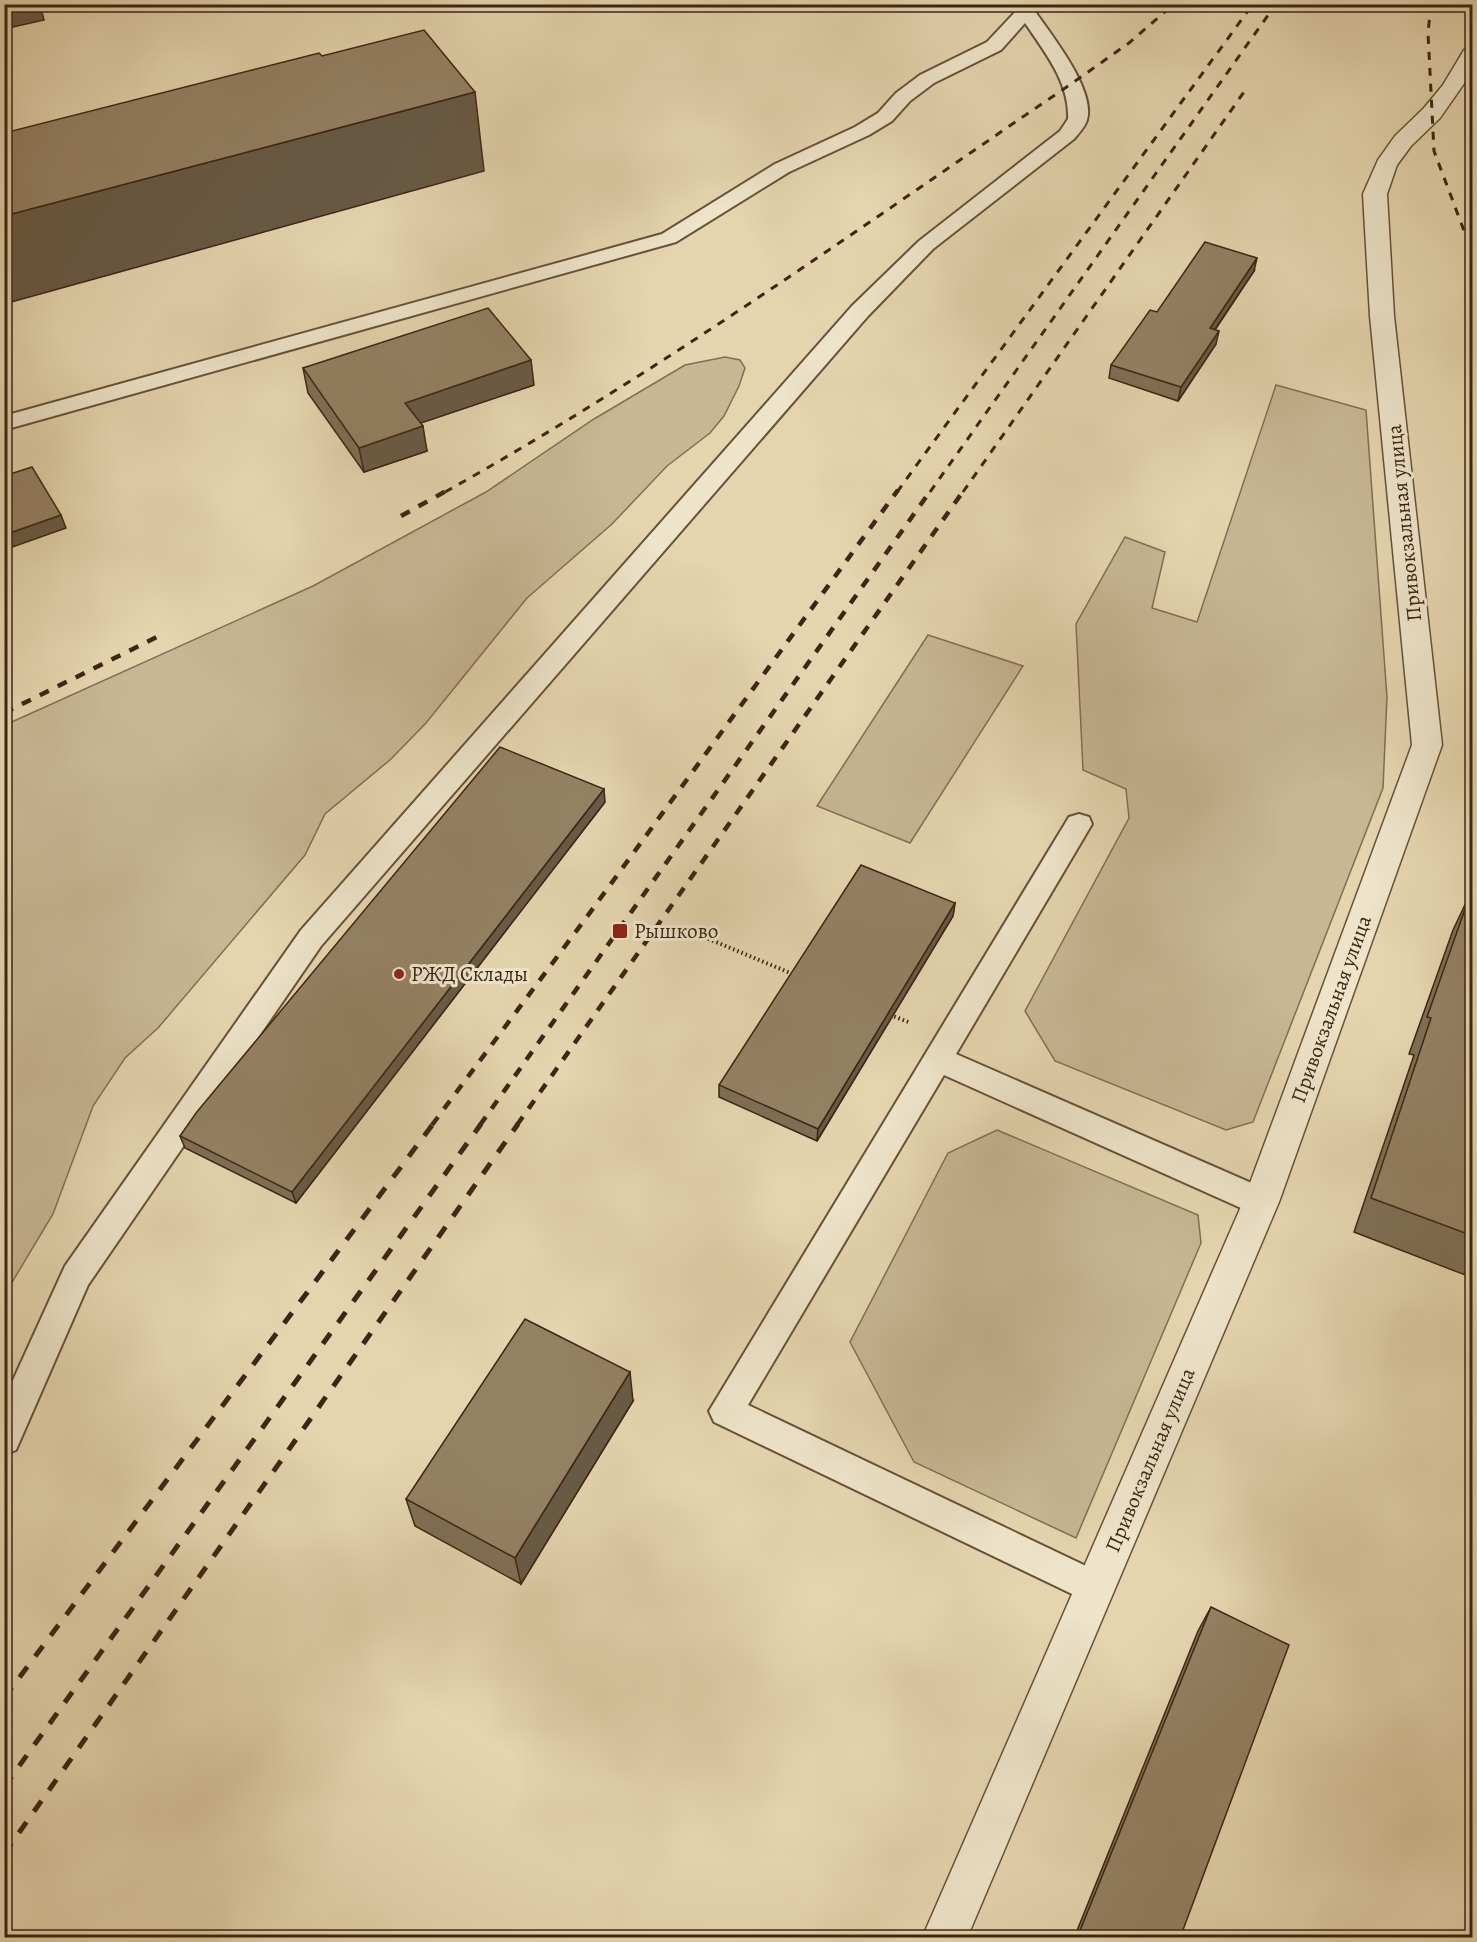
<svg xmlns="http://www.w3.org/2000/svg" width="1477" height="1942" viewBox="0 0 1477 1942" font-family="Alegreya,serif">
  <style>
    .green { fill: #c8b794; stroke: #826e54; stroke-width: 1.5 }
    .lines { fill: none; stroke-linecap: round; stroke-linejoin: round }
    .service-casing { stroke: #67513a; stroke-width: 4 }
    .minor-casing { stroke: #67513a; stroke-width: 3 }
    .path { stroke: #3d2514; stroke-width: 4; stroke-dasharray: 1.5 3; stroke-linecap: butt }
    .service { fill: #eee4ca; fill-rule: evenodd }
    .minor { fill: #eee4ca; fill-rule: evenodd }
    .rail-far2 { stroke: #3d2514; stroke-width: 3; stroke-dasharray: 8 8; stroke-linecap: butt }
    .rail-far1 { stroke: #3d2514; stroke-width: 4.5; stroke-dasharray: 10 10; stroke-linecap: butt }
    .rail { stroke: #3d2514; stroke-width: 5; stroke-dasharray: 13 13; stroke-linecap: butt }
    .wall { fill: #7f6f56; stroke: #3d2514; stroke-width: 1.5 }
    .shaded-wall { fill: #685a46; stroke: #3d2514; stroke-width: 1.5 }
    .building { fill: #948164; stroke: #3d2514; stroke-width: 1.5 }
    .poi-dot { fill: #8f2418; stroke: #eee4ca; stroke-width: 2 }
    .labels { text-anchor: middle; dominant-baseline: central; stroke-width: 6; stroke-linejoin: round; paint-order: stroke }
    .street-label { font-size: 21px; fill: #3d2514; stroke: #eee4ca }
    .poi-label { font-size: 21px; fill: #3d2514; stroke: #eee4ca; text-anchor: start }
  </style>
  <rect width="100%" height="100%" fill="#e5d5ae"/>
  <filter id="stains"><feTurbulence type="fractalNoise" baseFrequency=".00333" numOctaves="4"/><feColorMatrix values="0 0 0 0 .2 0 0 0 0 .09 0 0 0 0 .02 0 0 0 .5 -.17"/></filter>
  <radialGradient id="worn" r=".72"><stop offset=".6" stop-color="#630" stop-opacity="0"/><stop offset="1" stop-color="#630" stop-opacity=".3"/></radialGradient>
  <path class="green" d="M725 357 740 360 745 368 739 386 724 416 710 433 667 466 612 524 527 598 426 723 391 759 325 814 305 855 158 1028 125 1058 93 1106 53 1214 5 1294V725L313 586 486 492 594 419 685 365Z
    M1276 385 1366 410 1387 697 1383 788 1253 1122 1226 1130 1055 1061 1025 1011 1129 818 1126 789 1083 770 1076 624 1125 537 1165 552 1152 608 1197 622Z
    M928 635 1023 666 910 843 817 806Z
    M997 1130 1198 1215 1201 1243 1076 1538 914 1462 850 1342 948 1153Z"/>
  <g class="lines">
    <defs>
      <path id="service" d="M1026 6 1032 7C1049 32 1096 89 1087 120 1085 127 1078 134 1074 139L933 249 868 316 321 946 88 1285 16 1450 4 1455V1400L65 1266 301 930 852 306 919 241 1060 131 1068 119C1070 83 1044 51 1025 23L1001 50 934 83 910 101 892 121 869 135 789 172 676 242 4 430V416L662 234 775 164 855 127 878 113 896 93 920 75 987 42 1020 7Z
        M1079 814 1089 817 1092 824 956 1054 1272 1192 1276 1202 1272 1212 1261 1215 1250 1212 944 1075 748 1405 1107 1576 1113 1588 1107 1600 1095 1605 714 1422 709 1411 1069 817Z"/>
      <path id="minor" d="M1021 4H1043C1036 14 1030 18 1019 15L1015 11Z
        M1472 49V72L1440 118 1411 146 1397 165 1387 194 1394 316 1442 745 1279 1202 967 1938H922L1243 1202 1412 745 1370 316 1363 194 1378 160 1395 136 1424 108 1443 85 1464 50Z"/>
    </defs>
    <use href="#service" class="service-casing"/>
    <use href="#minor" class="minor-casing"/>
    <path class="path" d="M704 937 795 975
      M890 1015 911 1023"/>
    <use href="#service" class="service"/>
    <use href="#minor" class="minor"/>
    <path class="rail-far2" d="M1431 4 1428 33 1434 151 1472 252
      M445 492C663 370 865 224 1071 84L1129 43 1174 4
      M897 492 1253 4
      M930 492 1276 4
      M963 492 1244 92"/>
    <path class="rail-far1" d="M401 516 448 490
      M4 713 163 634
      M432 1125 586 918 898 490
      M480 1125 931 490
      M517 1125 964 490"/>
    <path class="rail" d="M4 1698 433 1124
      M4 1787 481 1124
      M4 1854 518 1124"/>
  </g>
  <path class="wall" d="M1254 271 1215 330 1216 344 1178 401 1109 378 1111 365 1157 312Z
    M303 368 534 385 420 423 427 451 364 472 308 393Z
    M605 802 296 1203 185 1148 180 1136Z
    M1473 891V1278L1354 1232 1414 1055 1409 1054 1453 930 1471 892Z
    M955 903 953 916 817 1141 719 1097V1085Z
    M633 1401 521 1584 415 1526 406 1499Z
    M1211 1607 1180 1938H1074L1198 1631Z"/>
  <path class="shaded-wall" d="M4 4H40L44 20 4 29Z
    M475 92 484 171 4 304V216Z
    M1257 258 1254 271 1207 341 1210 328Z
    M1219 331 1216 344 1178 401 1181 387Z
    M531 360 534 385 409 427 405 403Z
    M423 426 427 451 364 472 359 448Z
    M61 515 66 528 4 550V535Z
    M604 789 605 802 296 1203 292 1192Z
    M955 903 953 916 817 1141 818 1129Z
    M630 1372 633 1401 521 1584 515 1558Z"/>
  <path class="building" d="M424 30 475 92 4 216V133L319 53 322 56Z
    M1205 242 1257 258 1210 328 1219 331 1181 387 1111 365 1150 310 1157 312Z
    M488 308 531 360 405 403 423 426 359 448 303 368Z
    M32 467 61 515 4 535V476Z
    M500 747 604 789 292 1192 180 1136 196 1113Z
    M861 865 955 903 818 1129 719 1085Z
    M1473 891V1236L1371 1198 1431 1018 1427 1017 1471 892Z
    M525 1319 630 1372 515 1558 406 1499Z
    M1211 1607 1289 1645 1180 1938H1077Z"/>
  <g class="poi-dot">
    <rect x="612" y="923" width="16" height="16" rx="3"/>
    <circle cx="399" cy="974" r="6"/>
  </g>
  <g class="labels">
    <g class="street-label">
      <text transform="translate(1404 523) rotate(-96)">Привокзальная улица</text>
      <text transform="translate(1331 1009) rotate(-70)">Привокзальная улица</text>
      <text transform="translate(1150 1460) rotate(-67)">Привокзальная улица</text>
    </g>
    <g class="poi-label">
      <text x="634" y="931">Рышково</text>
      <text x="411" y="974">РЖД Склады</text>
    </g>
  </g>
  <rect width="1477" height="1942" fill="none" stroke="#e5d5ae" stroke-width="24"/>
  <rect x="6" y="6" width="1465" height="1930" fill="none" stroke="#3d2514" stroke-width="3"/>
  <rect x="12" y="12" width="1453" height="1918" fill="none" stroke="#3d2514" stroke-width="1.5"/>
  <rect width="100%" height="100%" filter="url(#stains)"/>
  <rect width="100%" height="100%" fill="url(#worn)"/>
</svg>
